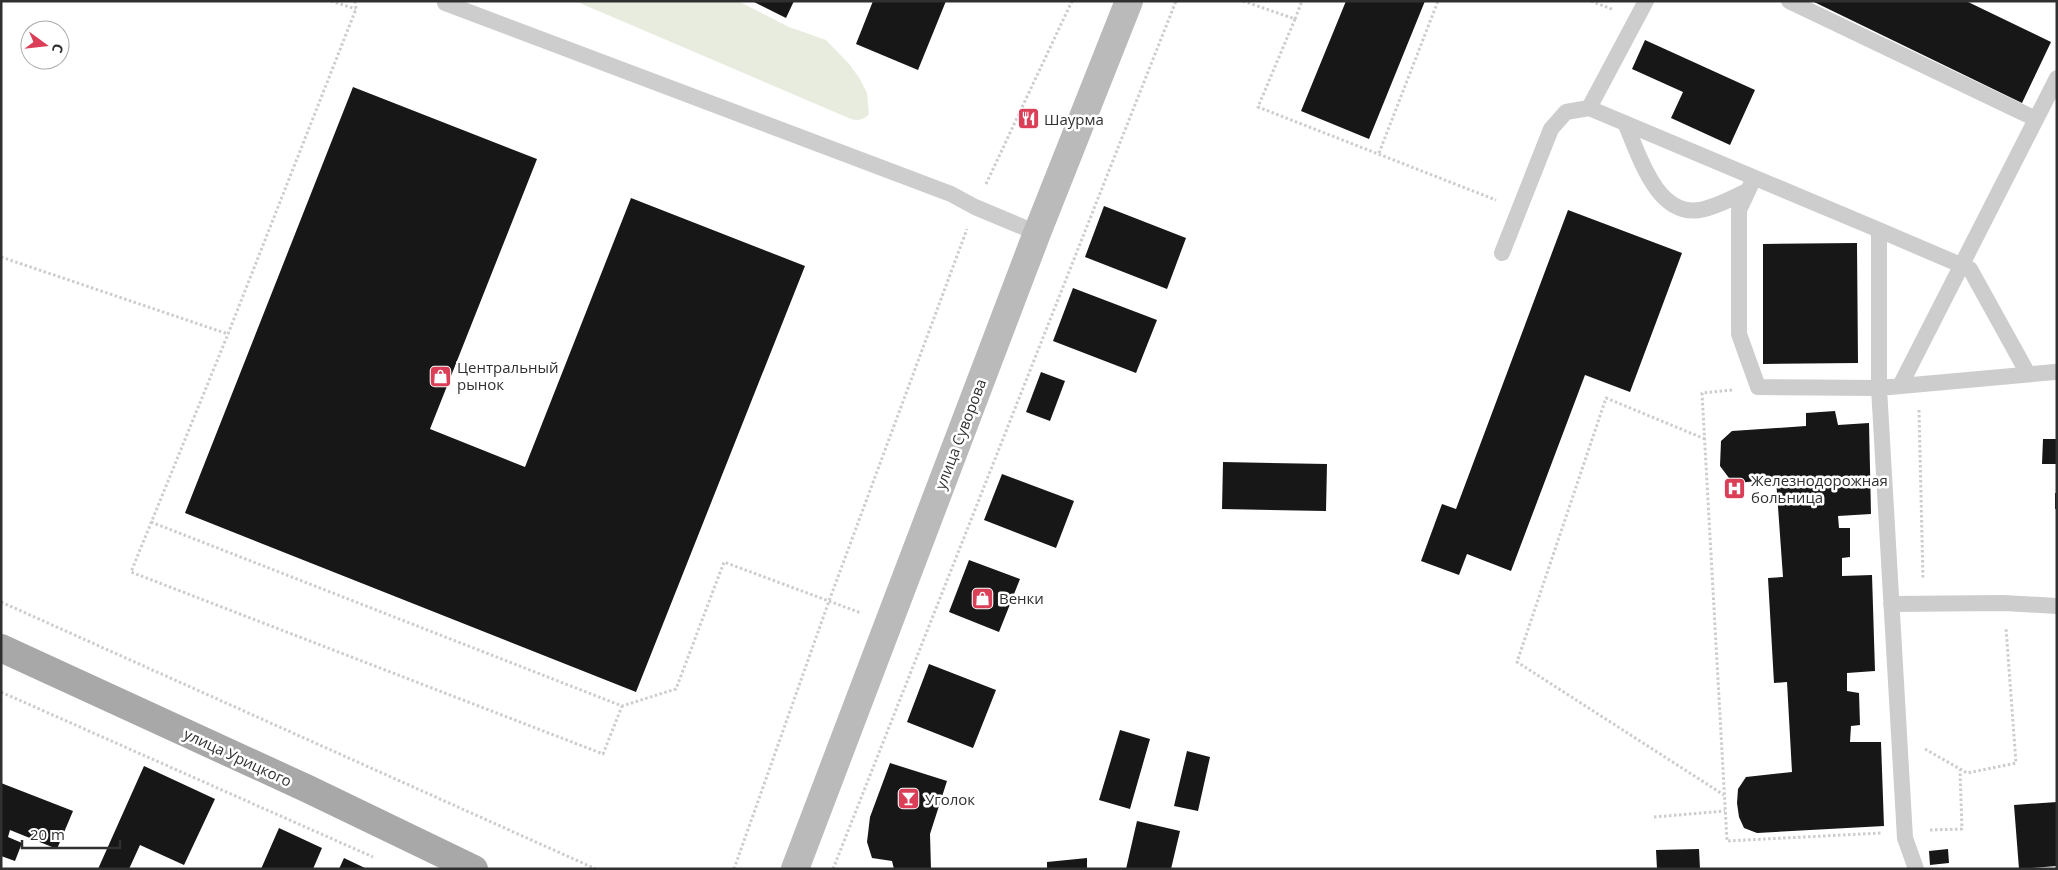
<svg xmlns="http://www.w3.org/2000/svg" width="2058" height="870" viewBox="0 0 2058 870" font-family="'Open Sans',sans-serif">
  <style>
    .green { fill: #e7ecdf }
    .building { fill: #171717 }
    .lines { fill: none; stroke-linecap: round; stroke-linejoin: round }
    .path { stroke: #cdcdcd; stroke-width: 3; stroke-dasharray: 2.5 2.5; stroke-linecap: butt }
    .lane { stroke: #cdcdcd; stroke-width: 16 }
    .secondary { stroke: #bababa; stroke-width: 28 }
    .primary { stroke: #a8a8a8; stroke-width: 28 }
    .labels { text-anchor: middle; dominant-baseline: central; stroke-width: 5; stroke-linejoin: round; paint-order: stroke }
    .poi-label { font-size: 15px; fill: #303030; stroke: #fff; text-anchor: start }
    .street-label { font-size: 15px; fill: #303030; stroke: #fff }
  </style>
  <rect width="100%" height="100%" fill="#fff"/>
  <path class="green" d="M575 1H738L789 27 826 40 850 65 860 79 867 93 869 114C863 120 859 121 851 119Z"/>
  <path class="building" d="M752 1H794L786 18Z
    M873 1H946L918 70 856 44Z
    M1346 1H1425L1369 139 1301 111Z
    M1812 1H1966L2051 42 2022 103Z
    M1645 40 1755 90 1730 145 1671 118 1683 92 1632 69Z
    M353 87 537 159 430 429 525 467 631 198 805 266 636 692 185 513Z
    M1104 206 1186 238 1167 289 1085 257Z
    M1568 210 1682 253 1630 392 1585 375 1511 571 1467 554 1459 575 1421 561 1442 504 1456 509Z
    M1857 243 1858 363 1763 364V244Z
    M1073 288 1157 320 1136 373 1053 341Z
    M1041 372 1065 381 1050 421 1026 412Z
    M1835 411 1838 425 1869 423 1871 514 1838 516 1839 528H1850V557L1842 558V576L1872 575 1875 671 1847 673V691L1859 693 1860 725 1851 726 1850 742H1881L1884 826 1757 833 1744 828 1739 817 1737 803 1738 789 1746 777 1792 772 1787 682 1774 683 1768 578 1783 577 1776 479 1738 483 1729 478 1720 466 1721 441 1732 431 1806 426V413Z
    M2043 439H2057V464H2042Z
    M1223 462 1327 464 1326 511 1222 509Z
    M1002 474 1074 501 1056 548 984 520Z
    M2055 493H2057V509H2055Z
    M969 560 1020 579 999 632 949 612Z
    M929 664 996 690 973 748 907 722Z
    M1120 730 1150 739 1130 809 1099 800Z
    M1187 751 1210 757 1198 811 1174 806Z
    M890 763 947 781 930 834 931 869H894L892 861 872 858 867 842 870 817Z
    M144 766 215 799 184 865 140 845 129 869H98Z
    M1 783 73 811 57 849 10 830 8 837 22 843 15 861 1 856Z
    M2057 802V866L2019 869 2014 805Z
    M1137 821 1180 831 1171 869H1126Z
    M279 828 322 848 313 869H261Z
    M1699 849 1700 869H1657L1656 850Z
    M1948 849 1949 863 1930 865 1929 851Z
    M344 858 367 869H339Z
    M1087 858V869H1047V862Z"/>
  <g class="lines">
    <path class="path" d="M331 1 356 9
      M355 1 356 9 228 334 131 572 603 754 622 706
      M1243 1 1295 19 1302 1
      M1591 1 1614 10
      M1295 19 1258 107 1496 200
      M1379 153 1438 1
      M986 184 1072 1
      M1 257 228 334
      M1732 390 1702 393 1727 841 1881 833
      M1919 410 1923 579
      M1705 439 1606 398 1517 662 1724 795
      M151 522 622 706 676 689 724 562 861 613
      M1 602 596 869
      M1 692 373 857
      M1925 749 1967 773 2016 763 2006 628
      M1654 817 1725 811
      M1930 830 1962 829 1960 770
      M734 869 829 601 967 229
      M833 869 1176 1"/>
    <path class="lane" d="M1646 1 1589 108 1879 230V388L1758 387 1739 334V210L1754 178
      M1789 1 2036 119
      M445 3 951 194 975 207 1037 233
      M1625 123C1639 154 1656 217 1700 210 1716 207 1733 198 1747 191
      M1879 230 1970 269 2028 374
      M1502 253 1551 129 1566 112 1589 108
      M1900 386 2057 78
      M1891 604 2004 603 2057 606
      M1916 869 1905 838 1879 388 2055 372"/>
    <path class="secondary" d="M795 869 1037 233 1129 1"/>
    <path class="primary" d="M1 648 308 789 474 869"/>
  </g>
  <defs>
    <symbol id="restaurant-square" viewBox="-11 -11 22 22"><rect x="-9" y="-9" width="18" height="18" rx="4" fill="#db3e57" stroke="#fff"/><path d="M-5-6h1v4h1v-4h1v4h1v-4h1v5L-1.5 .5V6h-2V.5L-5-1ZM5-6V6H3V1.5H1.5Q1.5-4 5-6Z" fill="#fff"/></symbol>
    <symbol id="shop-square" viewBox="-11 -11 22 22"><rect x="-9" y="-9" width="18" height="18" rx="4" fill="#db3e57" stroke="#fff"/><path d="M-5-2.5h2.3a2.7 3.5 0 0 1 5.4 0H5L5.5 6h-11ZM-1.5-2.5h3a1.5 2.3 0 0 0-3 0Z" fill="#fff"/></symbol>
    <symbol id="hospital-square" viewBox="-11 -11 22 22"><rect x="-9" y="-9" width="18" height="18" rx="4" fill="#db3e57" stroke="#fff"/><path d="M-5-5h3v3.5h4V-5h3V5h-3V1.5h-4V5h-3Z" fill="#fff"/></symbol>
    <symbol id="bar-square" viewBox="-11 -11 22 22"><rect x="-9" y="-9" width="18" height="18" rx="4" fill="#db3e57" stroke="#fff"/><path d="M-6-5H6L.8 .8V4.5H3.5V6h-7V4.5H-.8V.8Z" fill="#fff"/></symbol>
  </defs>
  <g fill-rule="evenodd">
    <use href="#restaurant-square" x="1016" y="106" width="25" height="25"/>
    <use href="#shop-square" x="428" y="364" width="25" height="25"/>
    <use href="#hospital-square" x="1722" y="476" width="25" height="25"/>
    <use href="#shop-square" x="970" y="586" width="25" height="25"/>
    <use href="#bar-square" x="896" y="786" width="25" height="25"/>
  </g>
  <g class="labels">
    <g class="poi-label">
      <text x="1044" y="119">Шаурма</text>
      <text x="457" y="367">Центральный<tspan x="457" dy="17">рынок</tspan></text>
      <text x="1751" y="480">Железнодорожная<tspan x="1751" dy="17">больница</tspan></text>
      <text x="999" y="598">Венки</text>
      <text x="925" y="799">Уголок</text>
    </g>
    <g class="street-label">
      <text transform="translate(960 434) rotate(-69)">улица Суворова</text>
      <text transform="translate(238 757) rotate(25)">улица Урицкого</text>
    </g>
  </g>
  <rect width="2058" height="870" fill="none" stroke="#303030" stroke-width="5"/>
  <g transform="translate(45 45) rotate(105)"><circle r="24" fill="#ffffff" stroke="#acacac"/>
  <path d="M0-4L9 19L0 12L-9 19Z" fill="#db3e57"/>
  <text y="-8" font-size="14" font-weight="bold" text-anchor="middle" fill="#303030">С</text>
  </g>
  <path d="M22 840v8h98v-8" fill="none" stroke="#303030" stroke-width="2.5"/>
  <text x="30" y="840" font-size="15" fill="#303030" stroke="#ffffff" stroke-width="4" paint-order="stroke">20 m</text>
</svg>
